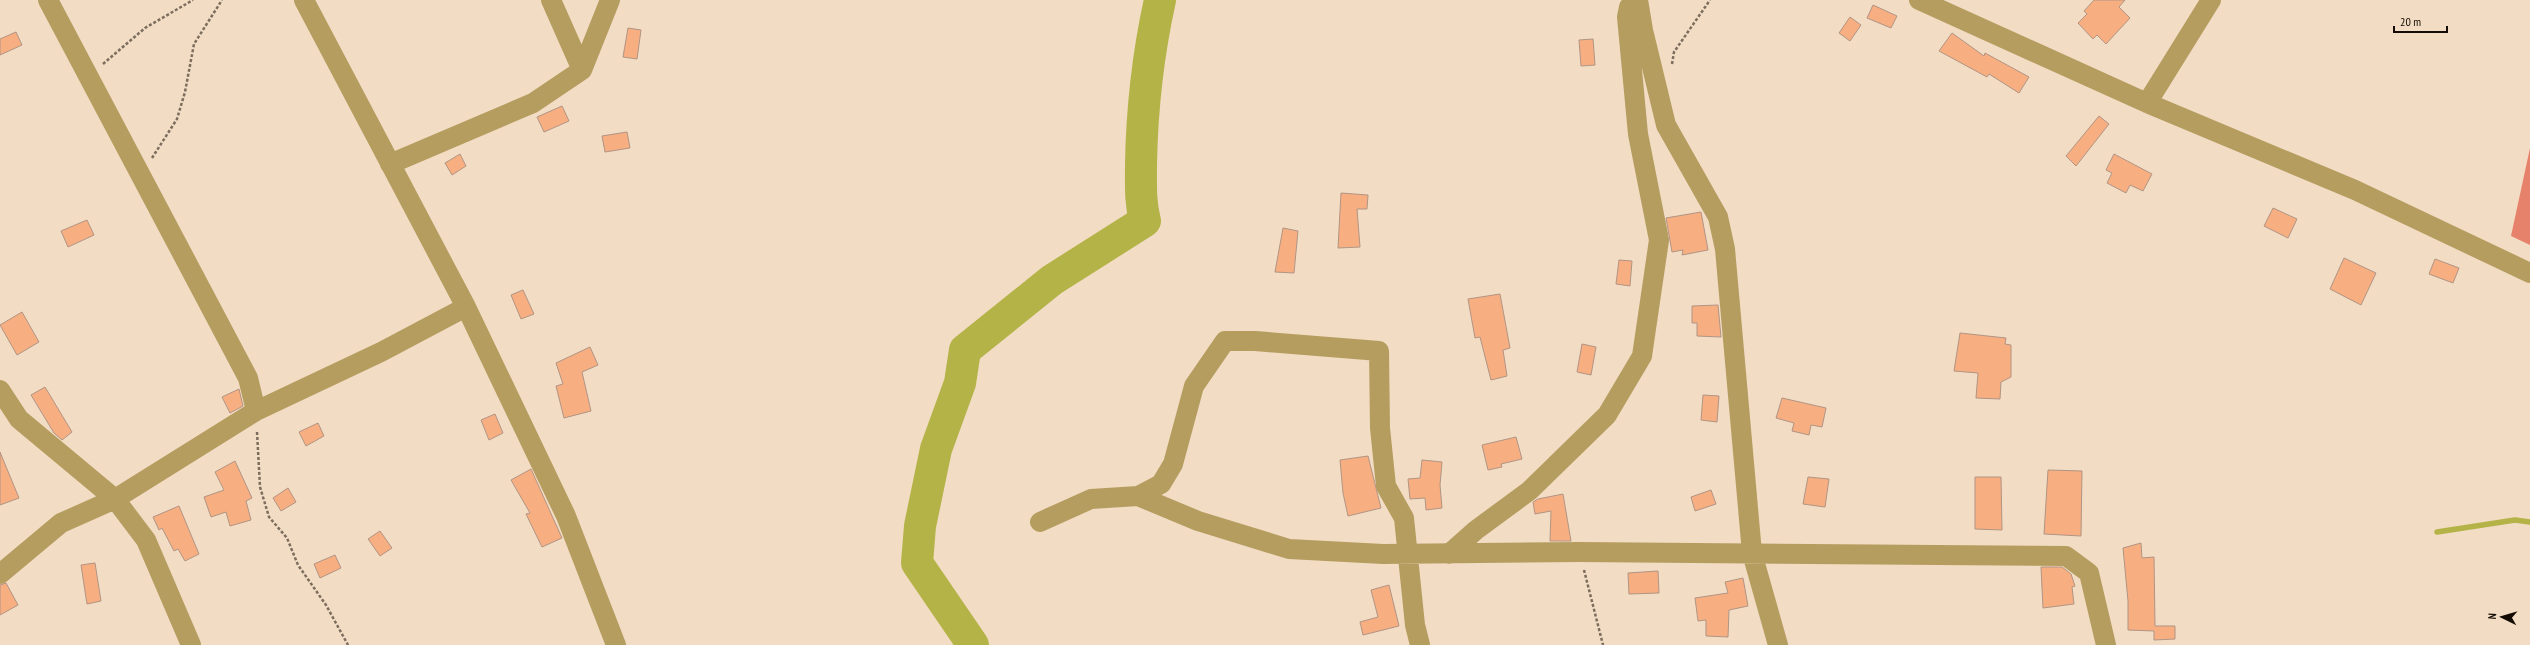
<svg xmlns="http://www.w3.org/2000/svg" width="2530" height="645" viewBox="0 0 2530 645" font-family="'PT Sans Narrow',sans-serif">
  <style>
    .forest { fill: #e6816b }
    .lines { fill: none; stroke-linecap: round; stroke-linejoin: round }
    .stream { stroke: #b4b347; stroke-width: 5.5 }
    .river { stroke: #b4b347; stroke-width: 32 }
    .building { fill: #f7af82; stroke: #b19484 }
    .path { stroke: #7c6d5e; stroke-width: 2.5; stroke-dasharray: 3 2; stroke-linecap: butt }
    .street { stroke: #b59d60; stroke-width: 20 }
  </style>
  <rect width="100%" height="100%" fill="#f2dcc3"/>
  <path class="forest" d="M2530 148V245L2511 236Z"/>
  <g class="lines">
    <path class="stream" d="M2437 532 2515 520 2530 522"/>
    <path class="river" d="M973 645 917 563 920 526 936 449 960 383 965 350 1052 280 1145 221C1140 202 1141 184 1141 164 1142 108 1148 54 1160 0"/>
  </g>
  <path class="building" d="M2094 0H2125L2119 7 2130 18 2106 44 2097 35 2093 39 2078 23 2087 14 2084 11Z
    M1873 5 1897 16 1891 28 1867 18Z
    M1850 17 1861 25 1850 41 1839 33Z
    M628 28 641 30 637 59 623 57Z
    M16 32 22 45 0 55V39Z
    M1952 33 1984 56 1985 53 2029 77 2019 93 1989 74 1987 77 1939 51Z
    M1593 39 1595 65 1581 66 1579 40Z
    M562 106 569 121 544 132 537 117Z
    M2099 116 2109 124 2076 166 2066 156Z
    M627 132 630 148 605 152 602 136Z
    M460 154 466 166 452 175 445 163Z
    M2114 154 2152 174 2143 191 2130 185 2126 193 2107 183 2112 173 2106 170Z
    M1341 193 1368 195 1367 209H1357L1360 247 1338 248Z
    M2273 208 2297 219 2288 238 2264 226Z
    M1701 212 1708 250 1682 255 1683 250 1672 252 1666 218Z
    M87 220 94 235 68 247 61 231Z
    M1283 228 1298 231 1294 273 1275 272Z
    M2344 258 2376 273 2361 305 2330 289Z
    M2435 259 2459 268 2453 283 2429 274Z
    M1619 260 1632 261 1630 286 1616 284Z
    M523 290 534 314 521 319 511 295Z
    M1500 294 1510 348 1503 350 1507 376 1491 380 1480 337 1475 338 1468 299Z
    M1718 305 1721 337 1697 336V323H1692V306Z
    M22 312 39 342 17 355 0 325Z
    M1960 333 2006 338 2005 344 2011 345V377L2001 382 2000 399 1976 398 1978 373 1954 371Z
    M1582 344 1596 347 1591 375 1577 372Z
    M590 347 598 365 582 372 591 411 564 418 556 386 563 384 556 363Z
    M45 387 72 432 62 440 54 433 31 395Z
    M239 389 243 406 230 413 222 397Z
    M1703 395 1719 396 1717 422 1701 420Z
    M1782 398 1826 408 1822 427 1811 425 1809 435 1792 431 1794 423 1776 418Z
    M495 414 503 433 489 440 481 420Z
    M318 423 324 436 306 446 299 432Z
    M1516 437 1522 459 1501 464 1502 467 1488 470 1482 445Z
    M0 452 19 498 0 505Z
    M1368 456 1381 508 1348 516 1343 493 1340 460Z
    M1422 460 1442 462 1440 485 1442 508 1426 510 1425 498 1410 499 1408 479 1420 478Z
    M235 461 252 498 246 501 251 520 230 526 226 512 211 517 204 497 224 490 215 472Z
    M531 469 562 538 542 547 526 514 530 513 511 480Z
    M2048 470 2082 471 2081 536 2044 534Z
    M1808 477 1829 479 1825 507 1803 504Z
    M1975 477H2001L2002 530 1975 529Z
    M288 488 296 502 281 511 273 498Z
    M1711 490 1716 504 1695 511 1691 497Z
    M1563 494 1571 541H1550L1551 511 1535 514 1533 502 1538 499Z
    M179 506 199 554 185 561 178 549 174 551 162 528 159 530 153 517Z
    M380 531 392 548 380 556 368 539Z
    M2141 543 2142 558 2154 557 2155 626H2175V639L2154 640V631L2128 630V601L2123 548Z
    M335 555 341 568 320 578 314 564Z
    M95 563 101 601 87 604 81 565Z
    M2041 567H2062L2071 574 2075 586 2072 587 2074 604 2043 608Z
    M1658 571 1659 593 1629 594 1628 573Z
    M1743 578 1748 606 1729 610 1728 637 1706 636V620L1698 621 1695 598 1728 593 1725 582Z
    M6 583 18 605 0 615V585Z
    M1389 585 1399 626 1363 635 1360 622 1378 617 1371 590Z"/>
  <g class="lines">
    <path class="path" d="M103 64 145 28 193 0
      M1672 64 1674 52 1710 0
      M152 158 177 119 185 92 194 44 222 0
      M257 432 260 487 269 517 287 538 298 565 326 605 348 645
      M1584 570 1603 645"/>
    <path class="street" d="M48 0 248 378 256 411
      M304 0 466 307 566 516 616 645
      M551 0 582 70
      M1638 0 1643 30 1666 125 1718 217 1725 249 1752 553 1778 645
      M1919 0 2147 103 2355 190 2530 273
      M2147 103 2211 0
      M390 164 533 103 582 70 610 0
      M0 390 19 419 115 499 146 540 191 645
      M1138 496 1161 484 1173 464 1194 386 1225 341H1255L1379 351 1380 428 1386 486 1404 518 1415 625 1420 645
      M1040 522 1091 499 1138 496 1198 521 1289 549 1383 554 1579 552 2066 556 2089 573 2106 645
      M1449 554 1476 530 1529 491 1607 415 1642 356 1659 240 1638 134 1627 17 1629 7
      M0 574 61 523 115 499 256 411 381 352 466 307"/>
  </g>
  <g transform="translate(2502 617) rotate(275)" stroke="#f2dcc3" stroke-width="3" paint-order="stroke">
  <path d="M0-3L7 15L0 10L-7 15Z" fill="#130b04"/>
  <text y="-6" font-size="11" font-weight="bold" text-anchor="middle" fill="#130b04">N</text>
  </g>
  <path d="M2394 26v6h53v-6" fill="none" stroke="#130b04" stroke-width="2"/>
  <text x="2400" y="26" font-size="12" fill="#130b04" stroke="#f2dcc3" stroke-width="3" paint-order="stroke">20 m</text>
</svg>
